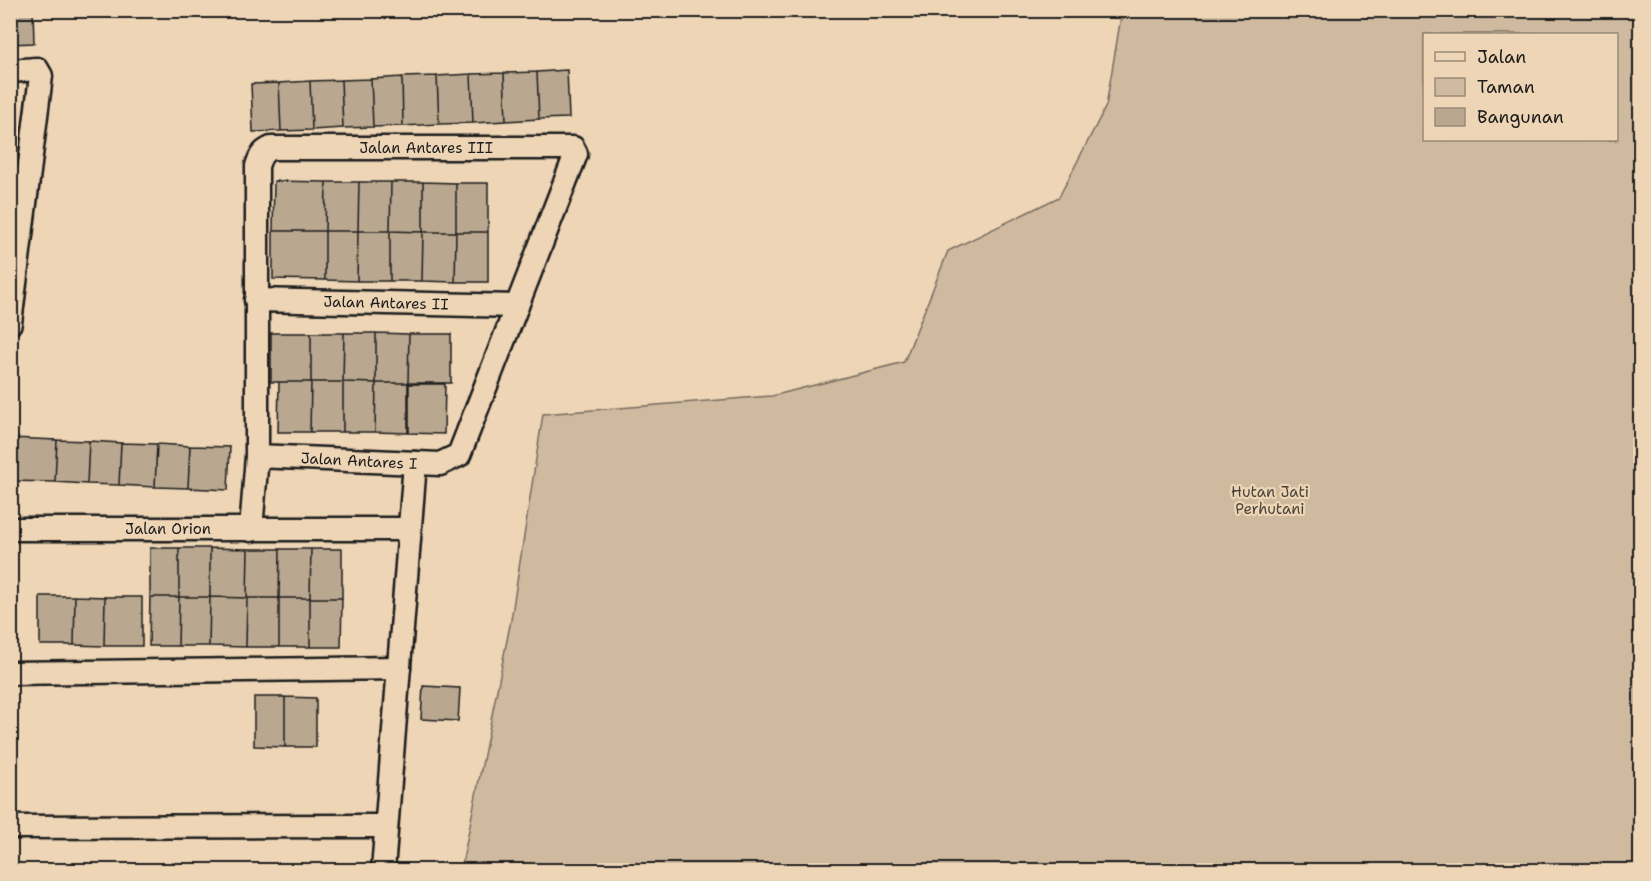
<svg xmlns="http://www.w3.org/2000/svg" width="1651" height="881" viewBox="0 0 1651 881" font-family="'Shantell Sans',sans-serif">
  <style>
    .green { fill: #cfba9f; stroke: #766b5e; stroke-width: 1.5; fill-rule: evenodd }
    .building { fill: #b9a78f; stroke: #1c1c1c; stroke-width: 1.5 }
    .lines { fill: none; stroke-linecap: round; stroke-linejoin: round }
    .street-casing { stroke: #1c1c1c; stroke-width: 27 }
    .street { stroke: #edd5b5; stroke-width: 22 }
    .labels { text-anchor: middle; dominant-baseline: central; stroke-width: 4.5; stroke-linejoin: round; paint-order: stroke }
    .street-label { font-size: 15px; fill: #1c1c1c; stroke: #edd5b5 }
    .park-label { font-size: 15px; fill: #49443d; stroke: #edd5b5 }
  </style>
  <rect width="100%" height="100%" fill="#edd5b5"/>
  <filter id="ink" filterUnits="userSpaceOnUse"><feTurbulence type="fractalNoise" baseFrequency=".0167" numOctaves="2"/><feDisplacementMap in="SourceGraphic" scale="12" xChannelSelector="R" yChannelSelector="G"/><feConvolveMatrix kernelMatrix="1 2 1 2 8 2 1 2 1" color-interpolation-filters="sRGB"/></filter>
  <g filter="url(#ink)">
    <path class="green" d="M1122 11H1640V870H461L511 620 543 414 772 396 904 362 948 251 1059 197 1106 106ZM1424 34H1616V140H1424Z"/>
    <path class="building" d="M10 10H33L34 43 10 44Z
      M567 70 569 118 539 119 537 72Z
      M537 72 539 119 506 121 504 73Z
      M504 73 506 121 473 123 471 74Z
      M471 74 473 123 439 124 437 76Z
      M437 76 439 124 403 126 402 77Z
      M402 77 403 126 373 127 371 79Z
      M371 79 373 127 343 128 341 80Z
      M341 80 343 128 312 130 310 81Z
      M310 81 312 130 281 131 279 83Z
      M279 83 281 131 253 132 251 84Z
      M10 97H12L13 150H10Z
      M10 150H22L23 192H10Z
      M274 181 326 182 325 231H273Z
      M326 182H359L358 231H325Z
      M359 182H391L390 231H358Z
      M391 182H423V232L390 231Z
      M423 182 456 183V232H423Z
      M456 183H488V232H456Z
      M273 231H325V280L273 279Z
      M325 231H358L357 281 325 280Z
      M358 231H390V281H357Z
      M390 231 423 232 422 281H390Z
      M423 232H456L455 282 422 281Z
      M456 232H488V282H455Z
      M271 333H311V382H271Z
      M311 333H344L343 382H311Z
      M344 333H376V383L343 382Z
      M376 333 409 334 408 383H376Z
      M409 334H451V383H408Z
      M279 382H311L310 432H278Z
      M311 382H343V432H310Z
      M343 382 376 383 375 432H343Z
      M376 383H408V433L375 432Z
      M409 384H445L444 434 409 433Z
      M10 438 57 440 55 482 10 481Z
      M57 440 89 441 87 484 55 482Z
      M89 441 121 443 119 485 87 484Z
      M121 443 157 444 155 487 119 485Z
      M157 444 190 446 188 488 155 487Z
      M190 446 230 447 228 490 188 488Z
      M150 548H179V597H150Z
      M179 548H210V597H179Z
      M210 548 248 549 247 598 210 597Z
      M248 549H280L279 598H247Z
      M280 549H311L310 598H279Z
      M311 549H342V598H310Z
      M40 596H75L74 645H40Z
      M75 596 105 597 104 646 74 645Z
      M105 597H142V646H104Z
      M150 597H179L178 646H149Z
      M179 597H210L209 646H178Z
      M210 597 247 598 246 647 209 646Z
      M247 598H279V647H246Z
      M279 598H310V647H279Z
      M310 598H342L341 647H310Z
      M423 686 460 688 458 721 421 719Z
      M254 697H285V747L254 746Z
      M285 697 316 698V747H285Z"/>
    <g class="lines">
      <defs>
        <g id="street">
          <path d="M10 71 37 69 41 76 10 323"/>
          <path id="s1" d="M256 300 517 306"/>
          <path id="s2" d="M10 529H409"/>
          <path id="s3" d="M251 530 257 456V166C260 157 262 152 271 148H573L576 154 459 455 440 464 257 456"/>
          <path d="M10 673 399 668"/>
          <path d="M10 827 386 826"/>
          <path d="M383 870 415 463"/>
        </g>
      </defs>
      <use href="#street" class="street-casing"/>
      <use href="#street" class="street"/>
    </g>
  </g>
  <g class="labels">
    <g class="street-label">
      <text stroke="none"><textPath href="#s3" startOffset="543">Jalan Antares III</textPath></text>
      <text stroke="none"><textPath href="#s1" startOffset="130">Jalan Antares II</textPath></text>
      <text transform="translate(359 461) rotate(3)">Jalan Antares I</text>
      <text stroke="none"><textPath href="#s2" startOffset="158">Jalan Orion</textPath></text>
    </g>
    <g class="park-label">
      <text x="1270" y="492">Hutan Jati<tspan x="1270" dy="17">Perhutani</tspan></text>
    </g>
  </g>
  <rect width="1651" height="881" fill="none" stroke="#edd5b5" stroke-width="36"/>
  <rect x="18" y="18" width="1615" height="845" fill="none" stroke="#1c1c1c" stroke-width="2" filter="url(#ink)"/>
  <rect x="1423" y="33" width="195" height="108" fill="#edd5b5" stroke="#998b78" stroke-width="1.5"/>
  <rect x="1435" y="52" width="30" height="9" fill="#edd5b5" stroke="#998b78" stroke-width="1.5"/>
  <text x="1477" y="63" font-size="18" fill="#1c1c1c">Jalan</text>
  <rect x="1435" y="78" width="30" height="18" fill="#cfba9f" stroke="#998b78" stroke-width="1.5"/>
  <text x="1477" y="93" font-size="18" fill="#1c1c1c">Taman</text>
  <rect x="1435" y="108" width="30" height="18" fill="#b9a78f" stroke="#998b78" stroke-width="1.5"/>
  <text x="1477" y="123" font-size="18" fill="#1c1c1c">Bangunan</text>
</svg>
